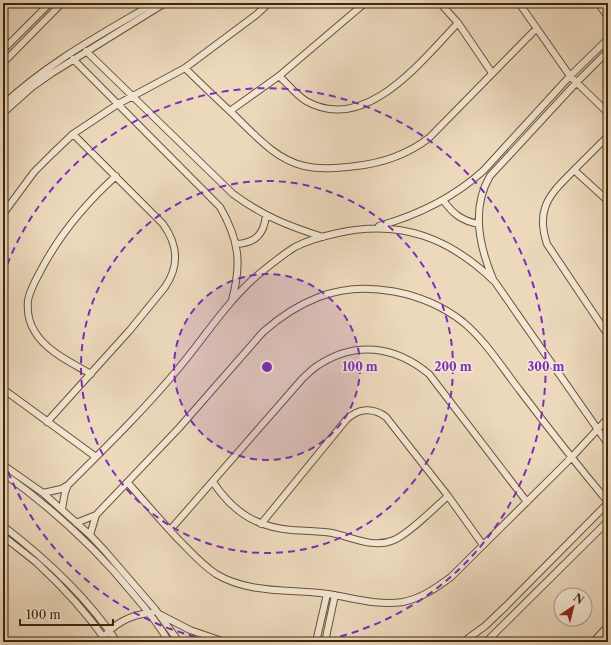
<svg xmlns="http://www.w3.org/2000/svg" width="611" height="645" viewBox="0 0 611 645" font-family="'Libre Caslon Text',serif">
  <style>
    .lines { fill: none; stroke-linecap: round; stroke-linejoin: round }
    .minor-casing { stroke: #685436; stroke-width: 8 }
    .minor { stroke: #f3e6d3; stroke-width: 6 }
    .ring { fill: none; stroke: #7b2cbf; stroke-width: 2; stroke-dasharray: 7 5 }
    .centre { fill: #7b2cbf; stroke: #f3e6d3; stroke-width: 2 }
    .ring-label { font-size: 12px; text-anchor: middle; font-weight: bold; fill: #7b2cbf; stroke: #f3e6d3; stroke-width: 3.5; stroke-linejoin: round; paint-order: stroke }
  </style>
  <rect width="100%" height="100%" fill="#ecd9bc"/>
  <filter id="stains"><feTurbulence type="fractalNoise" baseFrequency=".005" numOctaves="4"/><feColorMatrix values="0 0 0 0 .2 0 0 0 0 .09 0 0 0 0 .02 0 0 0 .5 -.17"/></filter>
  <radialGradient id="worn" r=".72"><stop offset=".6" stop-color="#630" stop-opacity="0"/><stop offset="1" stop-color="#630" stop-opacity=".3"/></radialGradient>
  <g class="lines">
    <defs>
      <path id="minor" d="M440 3 458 23 492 73
        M519 3 570 76 608 113
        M598 3 608 17
        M605 3 608 7
        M3 50 50 3
        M86 51 233 194C263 216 288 226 323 237
        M73 59 220 207C239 240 242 263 232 300
        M3 63 62 3
        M185 68C201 84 217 99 234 115 255 135 275 159 304 166 321 170 339 168 356 166 383 163 408 154 429 138L536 29
        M279 76C288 84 296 95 306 101 366 135 422 60 458 23
        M3 105C47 63 102 34 154 3
        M230 111 279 76 365 3
        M3 113 32 87 52 73 165 3
        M608 136C597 147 586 158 575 169 564 181 550 192 545 208 541 220 543 232 547 244L608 335
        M574 170 608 201
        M443 200C453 214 462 221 479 224
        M3 214 34 172 53 153 73 134 118 104 185 68 256 15 269 3
        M379 226C418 215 453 198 483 171L570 76 608 39
        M236 244C255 243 264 235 266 215
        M493 279C479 246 471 208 490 176L576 83 608 51
        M91 374C72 363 46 351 35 332 29 323 27 311 28 300 30 290 35 281 40 272 59 235 85 204 116 176
        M3 389 96 457
        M47 422 130 330 165 287C180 265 178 245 163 224L73 134
        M3 465 43 493 90 535 105 551 155 609 179 642
        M3 473C52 508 96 548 134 595 147 610 159 625 169 642
        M213 482C233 512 256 527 292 530 306 531 319 531 332 533 352 537 373 549 394 540 410 533 434 508 448 496
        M128 483C144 501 161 521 178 539 190 551 201 564 216 574 249 594 291 589 328 594 353 598 378 606 403 602 422 598 436 588 451 577L571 458 608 418
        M43 493 61 489 68 485
        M62 509 65 492 68 485C106 447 144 410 178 369 205 337 227 301 259 274 270 265 282 255 295 247 308 240 324 236 338 233 401 219 450 238 495 282L608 444
        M76 523 96 515
        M261 524 346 420C358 408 373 407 386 417L448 496 483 545
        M3 526C46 559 87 597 117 642
        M170 530 303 378C308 374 312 369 317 366 355 340 395 346 429 374L527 502
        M90 535 96 515 179 428 263 332C280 317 298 305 319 297 365 279 425 292 463 322 486 341 503 369 521 392 549 429 578 466 608 502
        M3 536C14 545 26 554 37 563 63 587 87 613 107 642
        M161 615 190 630 225 642
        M100 642C112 624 131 614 152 613
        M316 642 327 594
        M325 642 335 595
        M463 642 485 626 506 606 608 503
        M486 642 608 521
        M593 642 608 626
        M603 642 608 637"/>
    </defs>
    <use href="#minor" class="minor-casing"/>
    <use href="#minor" class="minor"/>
  </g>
  <circle cx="267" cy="367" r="93" fill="#7b2cbf" fill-opacity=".12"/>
  <g class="ring">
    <circle cx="267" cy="367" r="93"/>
    <circle cx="267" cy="367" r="186"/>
    <path d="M219 642A279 279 0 0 1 3 458M3 276A279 279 0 1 1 315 642"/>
  </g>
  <circle cx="267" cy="367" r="6" class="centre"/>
  <g class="ring-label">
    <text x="360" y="371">100 m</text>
    <text x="453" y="371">200 m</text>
    <text x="546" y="371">300 m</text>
  </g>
  <rect width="611" height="645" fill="none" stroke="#ecd9bc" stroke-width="16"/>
  <rect x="4" y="4" width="603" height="637" fill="none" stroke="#3c2709" stroke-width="2"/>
  <rect x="8" y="8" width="595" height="629" fill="none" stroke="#3c2709"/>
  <g transform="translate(573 607) rotate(35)"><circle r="19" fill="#f3e6d3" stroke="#aa9a82"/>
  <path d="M0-3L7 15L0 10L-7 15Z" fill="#8f2418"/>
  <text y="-6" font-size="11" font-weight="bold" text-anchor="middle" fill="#3c2709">N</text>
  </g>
  <path d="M20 619v6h93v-6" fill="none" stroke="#3c2709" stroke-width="2"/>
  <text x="26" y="619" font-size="12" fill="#3c2709" stroke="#f3e6d3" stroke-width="3" paint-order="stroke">100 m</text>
  <rect width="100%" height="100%" filter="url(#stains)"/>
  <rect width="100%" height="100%" fill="url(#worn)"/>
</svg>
